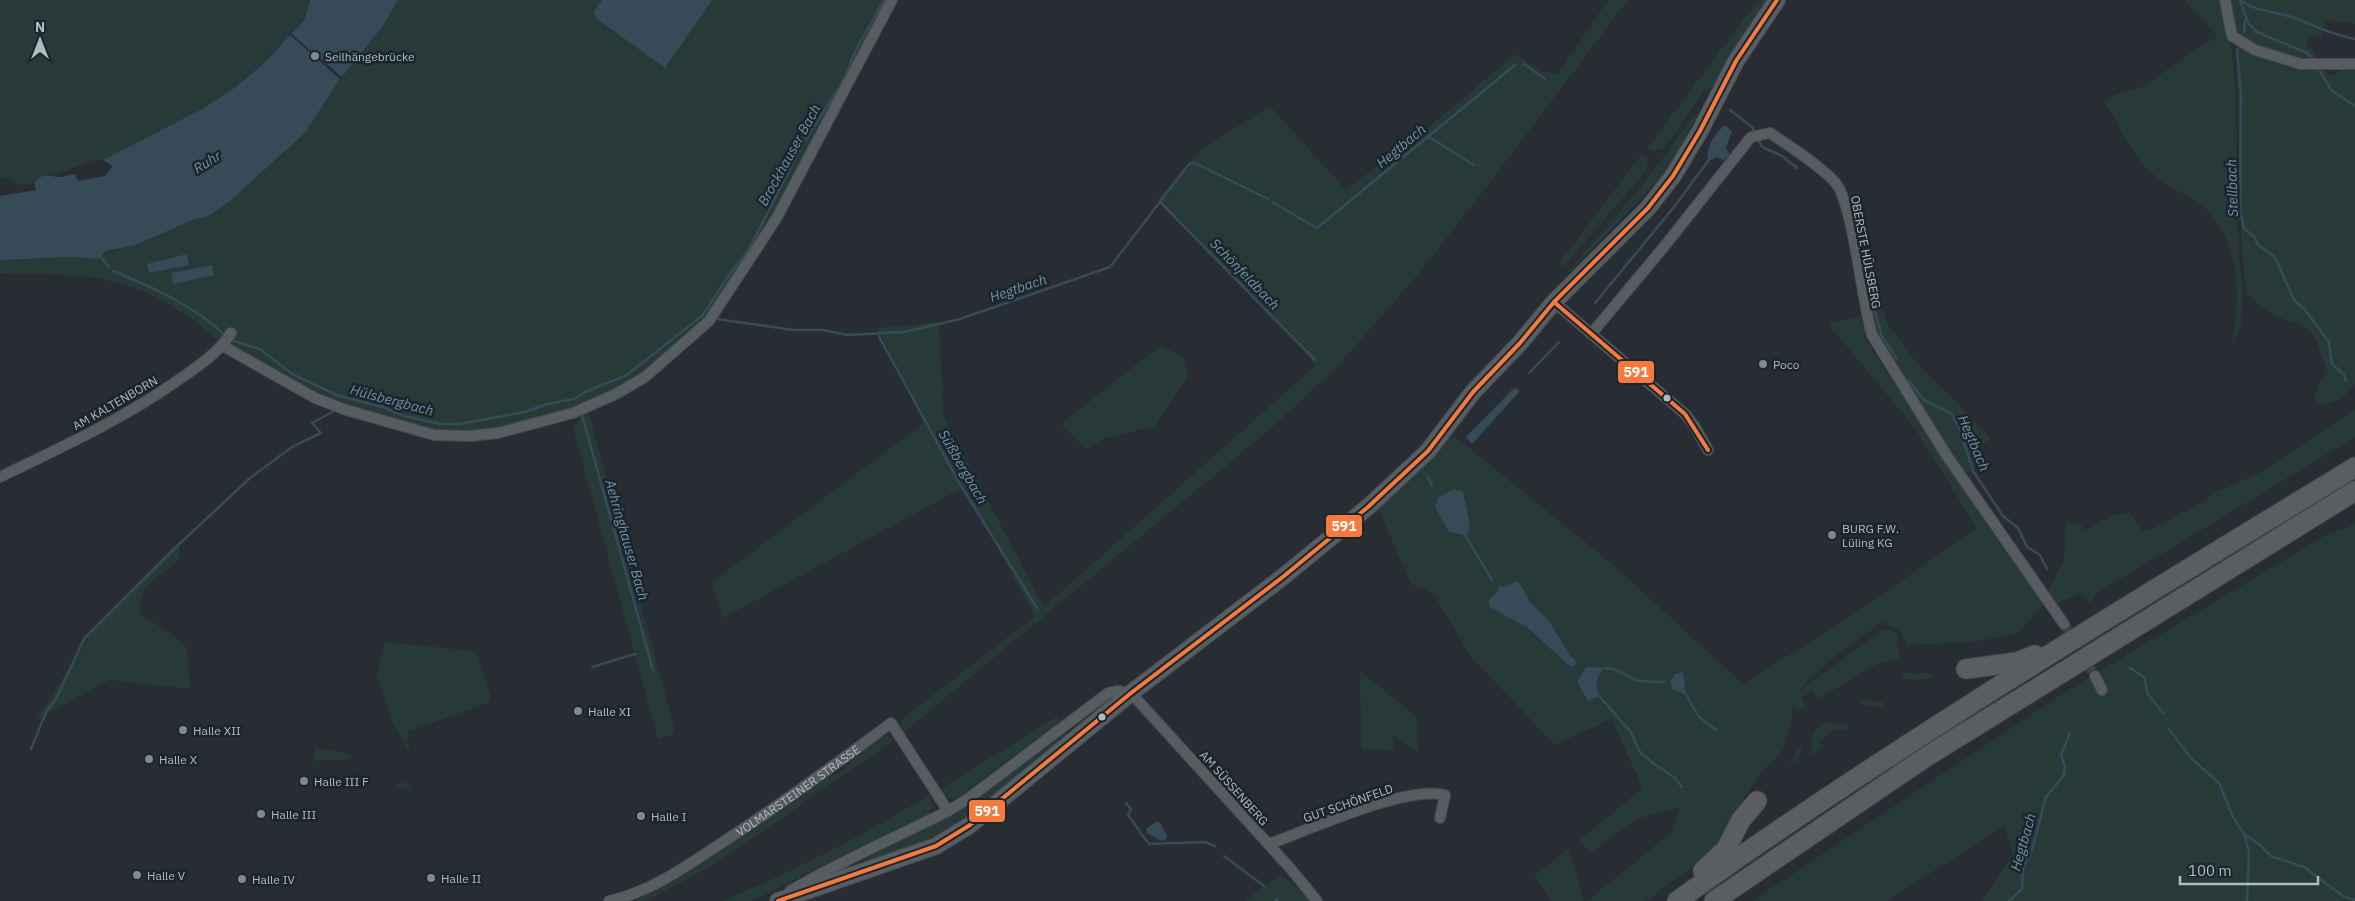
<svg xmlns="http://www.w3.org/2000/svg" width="2355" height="901" viewBox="0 0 2355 901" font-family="'IBM Plex Sans',sans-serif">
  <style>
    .green { fill: #273a38 }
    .water { fill: #364a58 }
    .pier { fill: #272d32 }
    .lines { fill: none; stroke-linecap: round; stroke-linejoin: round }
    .stream { stroke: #364a58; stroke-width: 2.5 }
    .minor-tunnel { stroke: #3c4248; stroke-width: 10; stroke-dasharray: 10 5; stroke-linecap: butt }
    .minor-casing { stroke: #44494d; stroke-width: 12 }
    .primary-casing { stroke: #444a4f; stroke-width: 18 }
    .motorway-casing { stroke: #44494d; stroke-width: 21 }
    .minor { stroke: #565c60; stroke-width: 10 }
    .primary { stroke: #585d62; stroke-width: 16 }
    .motorway { stroke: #5b5e61; stroke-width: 19 }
    .bus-1-casing { stroke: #1b252c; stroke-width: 8 }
    .bus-1 { stroke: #f6793e; stroke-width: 4 }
    .poi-dot { fill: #808991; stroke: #1b252c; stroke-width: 2 }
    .bus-dot { fill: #b0bbc4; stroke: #1b252c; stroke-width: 2 }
    .labels { text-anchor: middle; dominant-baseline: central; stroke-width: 5; stroke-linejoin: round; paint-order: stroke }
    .poi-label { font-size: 12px; fill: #b0bbc4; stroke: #1b252c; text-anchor: start }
    .street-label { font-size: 12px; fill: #b0bbc4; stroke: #1b252c }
    .water-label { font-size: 14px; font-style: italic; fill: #7291a5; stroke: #1b252c }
    .line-badge { stroke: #1b252c; stroke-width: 2 }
    .badge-label { font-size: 14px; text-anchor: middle; font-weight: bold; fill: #fff }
  </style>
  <rect width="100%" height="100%" fill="#272d32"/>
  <path class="green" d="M0 0H310L305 19 265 62 236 87 202 109 103 160 90 161 56 175H46L34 183 18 185 7 178H0Z
    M398 0H892L804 163 714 312 645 377 530 426 434 435 346 410 228 351 234 341 230 340 223 346C191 313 145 287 100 279 67 273 33 275 0 273V260L71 257 98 259 102 254 146 241 197 218H203L212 214 230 201 305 133 338 82 383 26Z
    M1608 0H1628L1479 197 1411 283 1334 370 1267 432 904 732 901 725 902 719 1035 616 964 487 723 618 712 582 924 423 877 328 939 322 943 416 1044 607 1315 366 1307 349 1157 200 1199 151 1270 106 1345 189 1405 147 1516 54 1543 72 1558 74Z
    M1758 0H1767L1745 32 1718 82 1704 91 1664 148 1654 152 1647 148Z
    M2184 0H2222L2232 51 2236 97V213L2243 301 2241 327 2231 346C2241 303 2241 244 2207 210 2192 195 2168 189 2153 174 2131 154 2120 127 2105 102L2109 97 2136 88 2139 89 2209 41 2215 40 2216 34Z
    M2227 0H2355V24L2325 20 2322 37 2313 35 2308 38 2306 44 2315 52 2317 62C2296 62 2251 52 2237 34 2231 27 2229 9 2227 0Z
    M2237 45 2321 67 2327 73 2335 76 2340 69 2355 67V384L2342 398 2323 406 2315 403C2315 388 2318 381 2329 372 2321 360 2318 340 2312 334 2303 324 2293 324 2281 318 2268 312 2257 303 2247 294 2235 212 2243 130 2235 48Z
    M1699 112 1665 173 1570 272 1568 271 1639 190 1693 117Z
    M1642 154 1648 159 1647 170 1563 267 1559 263Z
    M1868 279 1879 299 1888 325 1918 364 1990 437V440L1983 443 1981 438 1976 439V442L1971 444 1976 466 1965 475 1874 331 1865 281Z
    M1861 316 1866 340 1995 536 2020 567 2044 604 2017 634 1973 642 1908 645 1901 632 1883 622 1835 655 1796 693 1884 629 1898 633 1897 646 1902 659 1877 664 1818 699 1811 690 1801 698 1807 706 1797 712 1793 701 1792 715 1785 746 1778 758 1762 770 1754 782 1717 843 1704 858 1646 901H1587L1673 831 1679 808 1636 819 1591 853 1578 841 1643 788 1611 719 1555 745 1471 657 1433 593 1411 584 1378 508 1453 435 1610 562 1743 684 1846 619 1977 528 1914 427 1828 324Z
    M1161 345 1185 359 1188 375 1155 426 1106 438 1086 449 1061 424Z
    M2355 409V437L2097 593 2090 603 2080 593 2056 604 2048 591 2064 561 2066 522 2081 525 2085 530 2113 515 2130 512 2143 531 2155 527 2205 501 2214 493 2262 472Z
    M588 410 676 733 658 740 572 424 578 423 580 415Z
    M2355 476V480L2082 648 2079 646Z
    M2355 524V901H1982L2013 853 2004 826 1887 901H1752L2070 689 2324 536Z
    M180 544 179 559C163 576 135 587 140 614L169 632 187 648 190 689 109 680 36 720 88 638Z
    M384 642 476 651 492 701 408 732 409 752 391 719 377 676Z
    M1360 671 1417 717 1419 753 1393 736V750L1361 749Z
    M1902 673H1931L1934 676C1923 682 1914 680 1902 678Z
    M1861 699 1882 702 1885 703 1882 707 1861 705 1859 701Z
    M1058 716 1061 721 960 796C951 801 946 797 940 789Z
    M1830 722 1850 726 1847 731 1836 729 1818 742 1827 745 1811 755 1813 731 1824 723Z
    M1065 733 1068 736 962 821 913 848 866 863 865 859 958 811Z
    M888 736 894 740 722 860 646 901H635L687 873 831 775H837C853 762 868 739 888 736Z
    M1802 746 1798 763H1788L1795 758 1796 750Z
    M314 748 343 752 355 759 314 761Z
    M401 782 412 786 410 796 409 787 396 788V784Z
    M929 795 933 807 929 815 751 901H722C794 871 863 836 929 795Z
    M1569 848 1584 901H1552L1534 876Z
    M1281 874 1312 901H1247L1246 900Z"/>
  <path class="water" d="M310 0H398L383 26 338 82 305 133 230 201 212 214 203 218H197L136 245 106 251 98 259 71 257 0 260V196L36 190 34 183C45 170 51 178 62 177 66 177 70 174 75 174L78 181 105 176 113 166 103 160 202 109 236 87 265 62 305 19Z
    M602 0H712L665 68 600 21 593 13Z
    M1725 125 1732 131 1726 148 1730 155 1723 160 1717 157 1708 161C1706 146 1714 134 1725 125Z
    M187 254 189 265 149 273 147 264Z
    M212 265 214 275 173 284 171 273Z
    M1517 388 1519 392 1472 444 1466 437 1513 389Z
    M1454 489 1463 492 1470 525 1469 532 1465 535 1449 532 1435 507 1438 498Z
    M1517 581 1519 582 1530 602 1549 621 1571 657 1576 661 1575 665 1570 666 1564 661 1528 628 1490 607 1488 601 1497 592 1499 586 1505 587Z
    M1586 667 1605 668C1596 675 1595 685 1599 696L1588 701 1577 682Z
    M1683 672 1686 695 1672 689 1670 681 1675 674Z
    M1156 822H1160L1167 836 1166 840 1162 841 1147 833 1146 829Z"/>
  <path class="pier" d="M289 32 343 78 341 80 288 33Z"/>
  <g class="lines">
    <path class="stream" d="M2240 0C2256 12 2273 11 2292 17 2313 25 2332 35 2355 39
      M2240 1 2249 24 2257 32 2307 53 2311 57
      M2244 32 2245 20
      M2237 49 2241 95 2240 210 2244 228 2255 238 2258 245 2275 257 2294 300 2305 310 2329 342 2332 364 2344 375 2346 381
      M1524 64 1545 79
      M2320 71 2331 90 2355 106
      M1730 110 1753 128 1755 134
      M1429 137 1474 165
      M1758 139 1762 147 1782 156 1797 168
      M1160 202 1315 360
      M1272 202 1317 228 1515 65
      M98 254 109 267
      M113 271C154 288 193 305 226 336
      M1866 279 1882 337 1897 359
      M1595 303 1674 207 1708 161
      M717 319 794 330H823L847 335 904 332 960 319 1110 267 1189 164 1195 163 1268 199
      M877 333 961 486 1037 608
      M230 340 260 349 292 374 339 396 383 407 404 416 441 424H459L525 412 547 404 574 399 585 392 627 375 703 315 729 275 749 249 803 144 843 81 856 50 884 0
      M1529 373 1559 342
      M1908 380 1924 400 1951 413 1960 429 1973 471 2003 516 2018 528 2027 547 2040 555 2047 569
      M582 415 653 670
      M1428 477 1432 486
      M1465 535 1492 580
      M592 667 635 654
      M1605 668 1614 669 1638 681 1664 682
      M2130 668 2145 678 2147 693 2164 714
      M1686 695 1699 717 1716 730
      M1599 696 1630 731 1640 752 1653 763 1675 778 1682 787
      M2168 728 2191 758 2219 783 2233 817 2244 834 2249 851 2247 901
      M31 749 47 710 55 701 84 639 175 548 250 478 292 447 321 433 312 423 334 411
      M1126 803 1131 809 1128 815C1135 823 1143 839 1150 844L1205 842 1215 846
      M2244 834 2259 844 2271 856 2304 867 2343 896 2355 900
      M1224 856 1264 886
      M1276 899 1278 901
      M2009 901 2022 889 2023 867 2032 850 2046 797 2064 775 2065 766 2061 755 2070 733"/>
    <path class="minor-tunnel" d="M2064 624 2095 676"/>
    <defs>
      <g id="minor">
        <path d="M2225 0 2232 36 2255 50 2301 64H2355"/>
        <path d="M1554 302 1685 414 1695 427 1708 450"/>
        <path d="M1592 333 1663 248 1751 137 1770 133C1791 147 1816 163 1834 181 1853 200 1862 303 1872 335L1947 456 2064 624"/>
        <path d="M223 346 315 398 346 410 434 435 471 436 498 433 573 413 616 394 645 377 709 321 776 219 892 0"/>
        <path d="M0 477C60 448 119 421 174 383 195 368 217 355 231 333"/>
        <path d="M2095 676 2102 690"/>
        <path d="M1269 844C1309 830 1406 785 1445 795L1440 818"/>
        <path d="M790 891C841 861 895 838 948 811"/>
        <path id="s1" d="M609 901C651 892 688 865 723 842 781 804 836 764 891 723L948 811 969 798 1108 693 1117 691 1131 693 1290 868 1317 901"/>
      </g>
      <path id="primary" d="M778 901 936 846 970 825 1131 693 1284 576 1368 507 1428 451 1473 392 1520 343 1554 302 1648 208 1673 176 1700 131 1736 61 1777 0"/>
      <path id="motorway" d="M1966 669 2017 662 2035 655
        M1703 871 1726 849 1741 820 1757 801
        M1677 901C1895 745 2126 607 2355 467
        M1714 901 1926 757 2355 491"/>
    </defs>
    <use href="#minor" class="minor-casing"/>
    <use href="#primary" class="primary-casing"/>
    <use href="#motorway" class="motorway-casing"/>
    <use href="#minor" class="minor"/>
    <use href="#primary" class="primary"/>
    <use href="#motorway" class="motorway"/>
    <defs>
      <path id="bus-1" d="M1554 302 1685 414 1708 450
        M778 901 936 846 970 825 1131 693 1284 576 1368 507 1428 451 1473 392 1520 343 1554 302 1648 208 1673 176 1700 131 1736 61 1777 0"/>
    </defs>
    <use href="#bus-1" class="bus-1-casing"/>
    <use href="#bus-1" class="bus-1"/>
  </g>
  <g class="poi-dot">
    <circle cx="315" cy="56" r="5"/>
    <circle cx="1763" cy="364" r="5"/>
    <circle cx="1832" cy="535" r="5"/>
    <circle cx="578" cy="711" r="5"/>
    <circle cx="183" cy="730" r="5"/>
    <circle cx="149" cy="759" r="5"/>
    <circle cx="304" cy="781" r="5"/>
    <circle cx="261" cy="814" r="5"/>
    <circle cx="641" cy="816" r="5"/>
    <circle cx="137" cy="875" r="5"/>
    <circle cx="431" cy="878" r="5"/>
    <circle cx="242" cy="879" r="5"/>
  </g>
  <g class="bus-dot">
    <circle cx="1667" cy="398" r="4.5"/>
    <circle cx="1102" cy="717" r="4.5"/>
  </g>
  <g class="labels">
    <g class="poi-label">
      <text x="325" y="56">Seilhängebrücke</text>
      <text x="1773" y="364">Poco</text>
      <text x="1842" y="528">BURG F.W.<tspan x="1842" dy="14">Lüling KG</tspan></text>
      <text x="588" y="711">Halle XI</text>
      <text x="193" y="730">Halle XII</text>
      <text x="159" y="759">Halle X</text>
      <text x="314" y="781">Halle III F</text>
      <text x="271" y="814">Halle III</text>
      <text x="651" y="816">Halle I</text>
      <text x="147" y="875">Halle V</text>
      <text x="441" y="878">Halle II</text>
      <text x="252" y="879">Halle IV</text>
    </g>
    <g class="street-label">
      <text transform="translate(1866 252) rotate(79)">OBERSTE HÜLSBERG</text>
      <text transform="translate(115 403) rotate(-30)">AM KALTENBORN</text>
      <text transform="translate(1234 788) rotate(48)">AM SÜSSENBERG</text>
      <text stroke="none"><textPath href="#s1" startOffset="220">VOLMARSTEINER STRASSE</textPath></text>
      <text transform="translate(1348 803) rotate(-19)">GUT SCHÖNFELD</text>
    </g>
    <g class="water-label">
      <text transform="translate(1401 146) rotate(-40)">Hegtbach</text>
      <text transform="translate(789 155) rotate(-61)">Brockhauser Bach</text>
      <text transform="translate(207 162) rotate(-32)">Ruhr</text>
      <text transform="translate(2232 188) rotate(-92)">Stellbach</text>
      <text transform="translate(1245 274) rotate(46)">Schönfeldbach</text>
      <text transform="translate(1018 288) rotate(-19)">Hegtbach</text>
      <text transform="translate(392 400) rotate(15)">Hülsbergbach</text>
      <text transform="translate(1974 443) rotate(67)">Hegtbach</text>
      <text transform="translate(963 467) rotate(60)">Süßbergbach</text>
      <text transform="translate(627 540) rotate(74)">Aehringhauser Bach</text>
      <text transform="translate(2023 842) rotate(-74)">Hegtbach</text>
    </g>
  </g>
  <g class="line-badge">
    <rect x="1617" y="360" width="38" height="24" rx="5" fill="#f6793e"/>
    <rect x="1325" y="514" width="38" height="24" rx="5" fill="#f6793e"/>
    <rect x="968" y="799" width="38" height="24" rx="5" fill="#f6793e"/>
  </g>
  <g class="badge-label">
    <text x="1636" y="377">591</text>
    <text x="1344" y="531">591</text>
    <text x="987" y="816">591</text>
  </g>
  <g transform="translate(40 40)" stroke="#1b252c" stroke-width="4" paint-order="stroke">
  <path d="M0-4L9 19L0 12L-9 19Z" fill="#b0bbc4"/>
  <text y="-8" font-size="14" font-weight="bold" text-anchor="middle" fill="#b0bbc4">N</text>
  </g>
  <path d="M2180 876v8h138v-8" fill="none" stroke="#b0bbc4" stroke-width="2.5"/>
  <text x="2188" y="876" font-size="15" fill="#b0bbc4" stroke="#1b252c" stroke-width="4" paint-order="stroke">100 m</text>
</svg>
